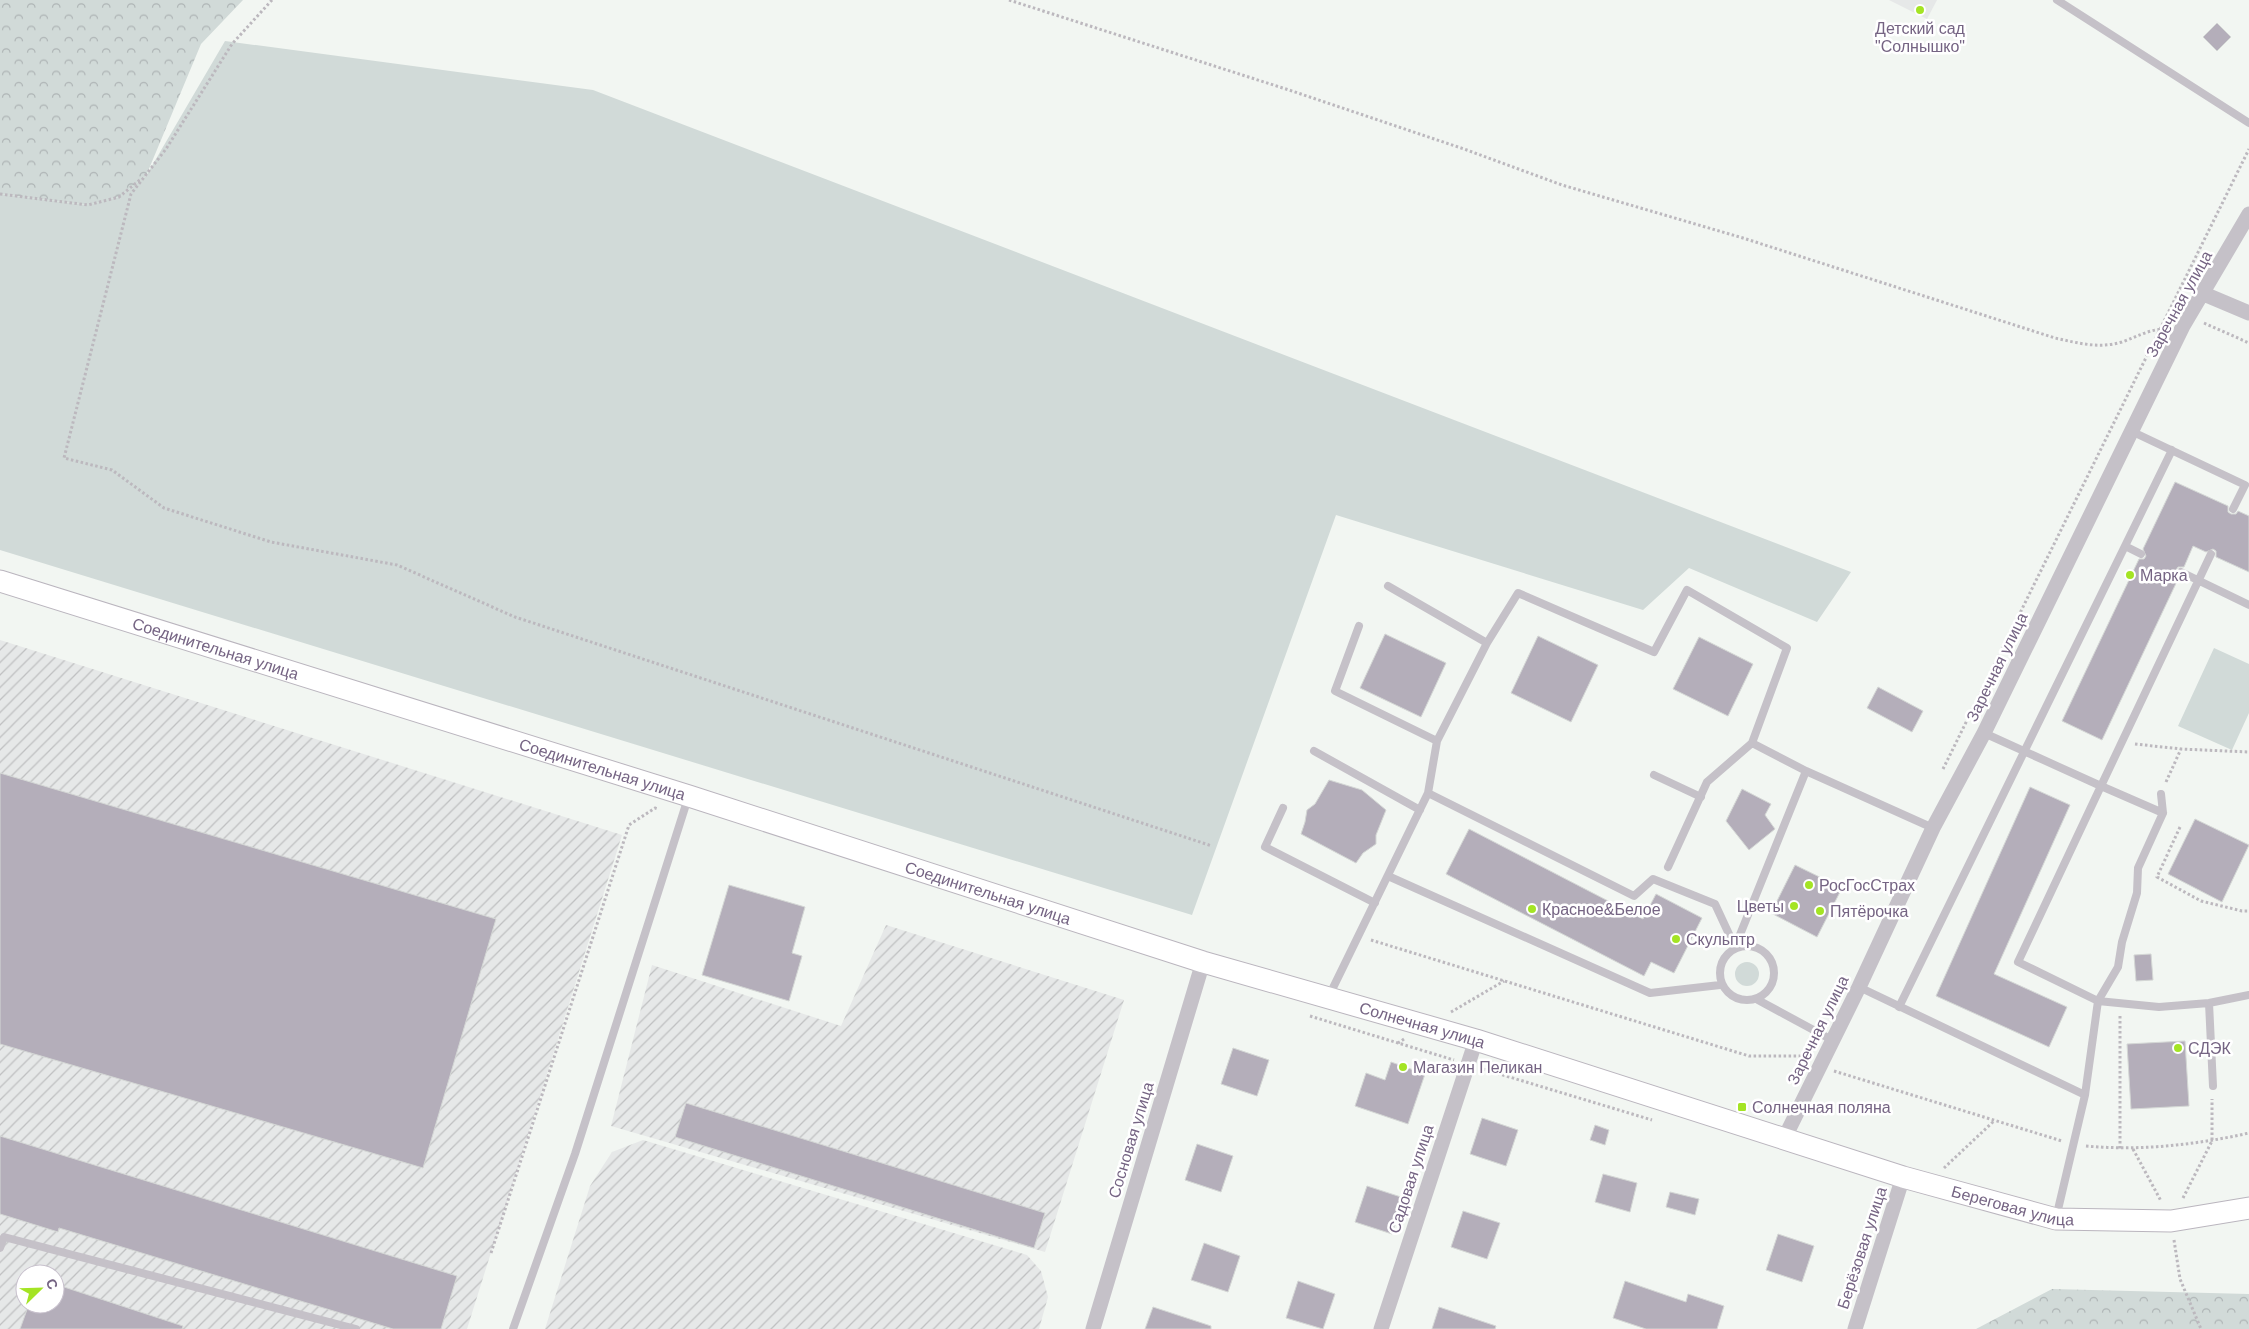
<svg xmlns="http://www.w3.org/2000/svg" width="2249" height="1329" viewBox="0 0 2249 1329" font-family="Arial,sans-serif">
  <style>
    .built { fill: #e6e8e8 }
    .industrial { fill: url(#industrial-furrows); fill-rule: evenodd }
    .green { fill: #d1dad8 }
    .forest { fill: url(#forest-crowns) }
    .building { fill: #b4aeba; stroke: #d4d7d5 }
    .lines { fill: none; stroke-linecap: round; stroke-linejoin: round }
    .secondary-casing { stroke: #bab5be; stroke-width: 23 }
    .path { stroke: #bcb8be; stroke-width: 3; stroke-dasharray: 2.5 2.5; stroke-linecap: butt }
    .lane { stroke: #c5c1c8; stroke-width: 8 }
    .street { stroke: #c5c1c8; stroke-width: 15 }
    .secondary { stroke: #fff; stroke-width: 21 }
    .poi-dot { fill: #a4e424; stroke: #fff; stroke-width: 2 }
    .labels { text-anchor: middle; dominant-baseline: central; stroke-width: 5; stroke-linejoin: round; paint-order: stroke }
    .poi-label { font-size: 16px; fill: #756483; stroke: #fff; text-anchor: start }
    .street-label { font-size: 16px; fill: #756483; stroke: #fff }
  </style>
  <defs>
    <pattern id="industrial-furrows" width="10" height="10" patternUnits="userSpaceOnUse" patternTransform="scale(1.25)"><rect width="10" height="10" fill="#e6e8e8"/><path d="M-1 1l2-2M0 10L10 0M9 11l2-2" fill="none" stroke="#bfc0c1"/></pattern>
    <pattern id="forest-crowns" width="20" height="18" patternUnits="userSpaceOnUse" patternTransform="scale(1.25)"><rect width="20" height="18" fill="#d1dad8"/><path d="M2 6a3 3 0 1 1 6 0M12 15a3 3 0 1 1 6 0" fill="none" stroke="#aeb4b5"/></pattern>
  </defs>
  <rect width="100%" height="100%" fill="#f2f6f2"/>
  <path class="built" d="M1889 0H1937L1927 19Z"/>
  <path class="industrial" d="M0 640 622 835 467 1329H0ZM25 1274H55V1304H25Z
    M886 925 1124 1000 1045 1252 611 1126 652 965 841 1026Z
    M643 1140 1027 1255 1041 1271 1048 1297 1039 1329H545L590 1186 612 1152Z"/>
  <path class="green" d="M225 41 593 90 1851 572 1817 622 1689 568 1643 610 1336 515 1192 915 0 550V194L87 205 119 197 146 176Z
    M2214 648 2249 664V713L2232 750 2178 726Z
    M1735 974a12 12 0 1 1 24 0a12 12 0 1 1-24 0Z"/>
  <path class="forest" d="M0 0H243L201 44 146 176 119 197 88 205 0 194Z
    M2052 1289 2249 1294V1329H1976Z"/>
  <path class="building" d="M2217 23 2231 37 2217 51 2203 37Z
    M2175 482 2228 506V512L2231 514H2236L2238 511 2249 516V572L2216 557V551L2213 549 2206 552 2193 546 2184 567H2178L2176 570V575L2179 577 2102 740 2062 721 2139 559H2144L2146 556 2143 549Z
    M1385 634 1446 663 1421 717 1360 688Z
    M1538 636 1598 665 1571 722 1511 693Z
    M1699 637 1753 664 1728 716 1673 689Z
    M1878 687 1923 711 1912 732 1867 708Z
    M0 773 496 919 423 1168 0 1044Z
    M1329 780 1362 790 1386 810 1376 835V844L1363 853 1356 863 1301 834 1305 822 1307 810 1315 804Z
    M2030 787 2070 805 1994 974 2067 1007 2049 1047 1936 996Z
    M1742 789 1771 804 1765 815 1775 829 1749 850 1726 821Z
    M2195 819 2249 845 2222 902 2168 874Z
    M1469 829 1643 919 1656 894 1702 918 1674 973 1651 962 1644 976 1446 874Z
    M1795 865 1842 888 1817 937 1771 913Z
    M729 885 805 907 792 953 802 956 789 1001 702 975Z
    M2151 954 2153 980 2136 981 2134 955Z
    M2185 1041 2189 1106 2131 1109 2127 1044Z
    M1233 1048 1269 1060 1257 1096 1221 1084Z
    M1391 1062 1425 1074 1408 1124 1355 1106 1366 1073 1385 1080Z
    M686 1103 1045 1213 1034 1248 675 1137Z
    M1482 1118 1518 1130 1506 1166 1470 1154Z
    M1595 1125 1609 1130 1605 1145 1590 1140Z
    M0 1136 457 1276 441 1329H393L59 1228 58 1232 0 1214Z
    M1197 1144 1233 1156 1221 1192 1185 1180Z
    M1603 1174 1637 1183 1630 1212 1595 1202Z
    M1367 1186 1404 1198 1392 1234 1355 1222Z
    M1670 1192 1699 1199 1695 1215 1666 1207Z
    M1463 1211 1500 1223 1487 1259 1451 1247Z
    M1778 1234 1814 1246 1802 1282 1766 1270Z
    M1204 1243 1240 1256 1228 1292 1191 1280Z
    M1298 1281 1335 1294 1323 1329 1286 1318Z
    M1625 1281 1686 1302 1688 1294 1724 1306 1717 1329H1646L1613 1318Z
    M55 1284 183 1326 182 1329H20L29 1304H55Z
    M1153 1307 1211 1326V1329H1145Z
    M1439 1307 1496 1326 1495 1329H1432Z"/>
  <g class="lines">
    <defs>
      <g id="secondary">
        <path id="s1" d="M0 581 689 796 1203 962 1476 1040 1903 1177 2056 1219 2171 1221 2249 1208"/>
      </g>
    </defs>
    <use href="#secondary" class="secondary-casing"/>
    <path class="path" d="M272 0 232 44 166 149 131 194 64 458 112 470 164 508 271 542 397 565 515 617 1212 846
      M1009 0 1289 90 1464 149 1562 185 1743 238 2055 338C2078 343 2099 349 2122 342 2136 337 2148 330 2163 329
      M0 194 88 205 119 197 141 179
      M2204 323 2249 343
      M2135 744 2181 749
      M1943 769 2249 149
      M2166 782 2181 749 2249 752
      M2180 827 2157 877 2201 901 2242 911H2249
      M1371 940 1749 1056H1801
      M1451 1012 1504 981
      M1310 1016 1398 1043
      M2120 1016V1149
      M1404 1039 1398 1043 1454 1060
      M1483 1069 1652 1120
      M1834 1071 2062 1141
      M2086 1146C2140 1151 2195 1145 2249 1133
      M2133 1149 2161 1201
      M1944 1168 1994 1121
      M2183 1198 2212 1141V1099
      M2174 1240 2180 1279 2201 1329
      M491 1253 629 825 655 808 658 809"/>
    <path class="lane" d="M2057 0 2249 123
      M2133 432 2245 485 2233 509
      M2141 554 2125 546 2172 450
      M2181 572 2249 605
      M1359 626 1335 691 1437 741
      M1487 643 1518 593 1654 652 1687 590 1787 648 1752 743 1806 771
      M1984 733 2101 786 2018 962 2098 1001 2159 1007 2209 1003 2249 995
      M1314 751 1420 810
      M1654 775 1701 797
      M1428 793 1634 896 1653 879 1715 904 1735 947
      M2161 794 2163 813 2101 786 2211 554
      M1283 808 1265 847 1375 903
      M1668 867 1707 782 1752 743
      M1388 876 1650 993 1720 985
      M1720 973a27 27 0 1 1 54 0a27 27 0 1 1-54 0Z
      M1735 947 1806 771 1933 828
      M1859 987 2085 1095
      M1329 996 1428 793 1437 741 1487 643 1388 586
      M1758 1000 1832 1040
      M2209 1003 2213 1086
      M1899 1007 2125 546
      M2056 1218 2085 1095 2098 1001 2118 967 2122 942 2137 893 2138 868 2163 813
      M0 1248 4 1237 356 1329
      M513 1329 575 1154 688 798"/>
    <path class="street" d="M2204 294 2249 313
      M1784 1139 1859 987 1933 828 1984 733 2183 326 2249 214
      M1093 1329 1203 962
      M1381 1329 1476 1040
      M1855 1329 1903 1177"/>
    <use href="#secondary" class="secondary"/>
  </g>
  <g class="poi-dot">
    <circle cx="1920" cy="10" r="5"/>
    <circle cx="2130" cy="575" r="5"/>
    <circle cx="1809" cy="885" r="5"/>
    <circle cx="1794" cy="906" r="5"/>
    <circle cx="1532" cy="909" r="5"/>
    <circle cx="1820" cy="911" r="5"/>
    <circle cx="1676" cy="939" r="5"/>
    <circle cx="2178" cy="1048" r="5"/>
    <circle cx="1403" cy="1067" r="5"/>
    <rect x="1737" y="1102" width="10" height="10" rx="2.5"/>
  </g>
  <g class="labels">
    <g class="poi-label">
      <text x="1920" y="28" text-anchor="middle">Детский сад<tspan x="1920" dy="18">"Солнышко"</tspan></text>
      <text x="2140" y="575">Марка</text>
      <text x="1819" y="885">РосГосСтрах</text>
      <text x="1784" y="906" text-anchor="end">Цветы</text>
      <text x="1542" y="909">Красное&amp;Белое</text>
      <text x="1830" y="911">Пятёрочка</text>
      <text x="1686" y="939">Скульптр</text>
      <text x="2188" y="1048">СДЭК</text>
      <text x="1413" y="1067">Магазин Пеликан</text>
      <text x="1752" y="1107">Солнечная поляна</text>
    </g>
    <g class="street-label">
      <text transform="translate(2179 304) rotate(-61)">Заречная улица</text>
      <text stroke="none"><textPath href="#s1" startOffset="226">Соединительная улица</textPath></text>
      <text transform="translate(1997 667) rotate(-64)">Заречная улица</text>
      <text stroke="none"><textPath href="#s1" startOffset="631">Соединительная улица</textPath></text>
      <text stroke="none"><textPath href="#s1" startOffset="1036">Соединительная улица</textPath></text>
      <text stroke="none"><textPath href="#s1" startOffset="1490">Солнечная улица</textPath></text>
      <text transform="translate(1818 1030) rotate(-64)">Заречная улица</text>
      <text transform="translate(1131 1140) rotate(-73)">Сосновая улица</text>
      <text transform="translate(1411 1179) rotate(-72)">Садовая улица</text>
      <text stroke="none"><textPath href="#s1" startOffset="2108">Береговая улица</textPath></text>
      <text transform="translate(1862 1248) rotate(-72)">Берёзовая улица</text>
    </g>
  </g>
  <g transform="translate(40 1289) rotate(67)"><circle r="24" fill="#ffffff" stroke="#c8c1cd"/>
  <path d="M0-4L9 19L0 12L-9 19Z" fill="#a4e424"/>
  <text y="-8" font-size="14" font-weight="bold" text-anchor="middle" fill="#756483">С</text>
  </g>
</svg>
